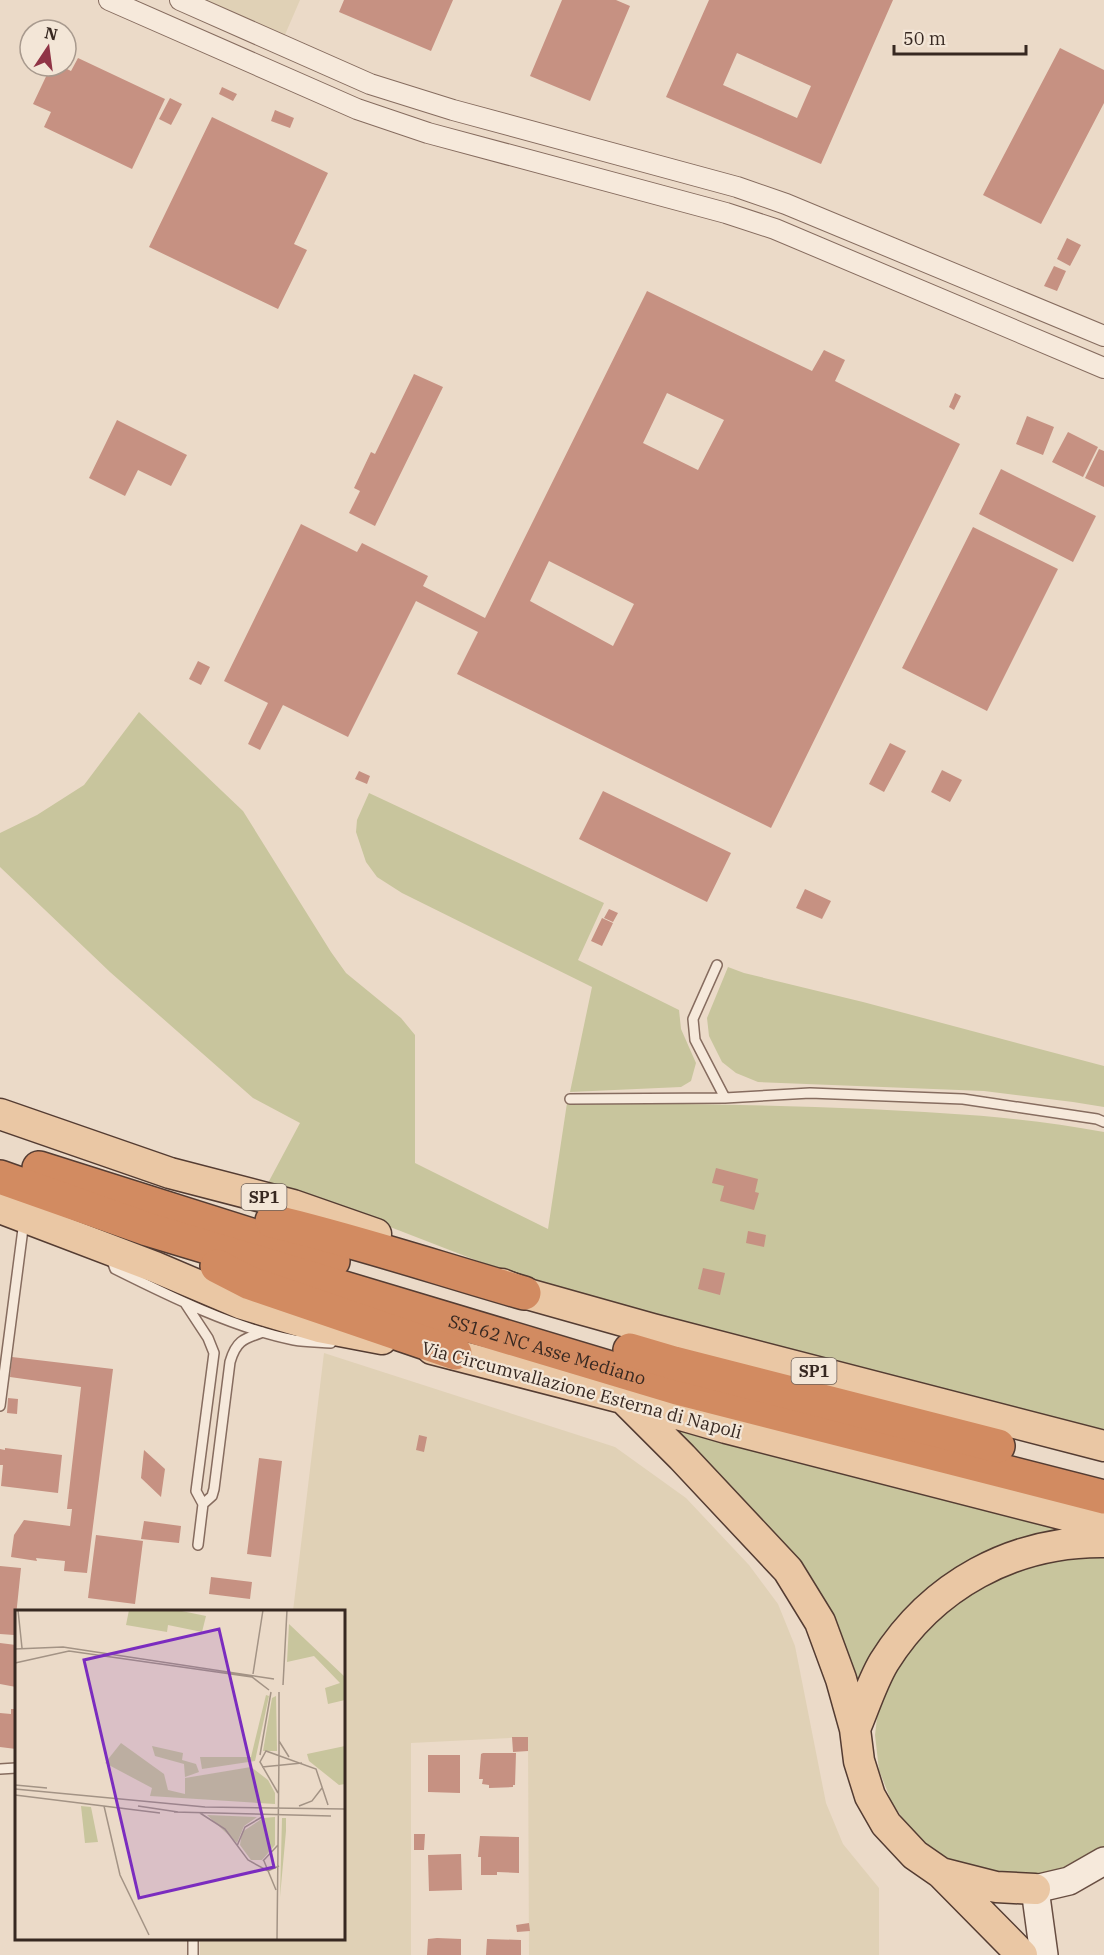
<svg xmlns="http://www.w3.org/2000/svg" width="1104" height="1955" viewBox="0 0 1104 1955" font-family="'IBM Plex Serif',serif">
  <style>
    .farmland { fill: #e0d1b6 }
    .green { fill: #c8c59d }
    .building { fill: #c69182; fill-rule: evenodd }
    .lines { fill: none; stroke-linecap: round; stroke-linejoin: round }
    .lane-casing { stroke: #866c5f; stroke-width: 12 }
    .street-casing { stroke: #866c5f; stroke-width: 22 }
    .secondary-casing { stroke: #684e42; stroke-width: 30 }
    .primary-casing { stroke: #543c32; stroke-width: 33 }
    .highway-casing { stroke: #543c32; stroke-width: 36 }
    .lane { stroke: #f6e9db; stroke-width: 9 }
    .street { stroke: #f6e9db; stroke-width: 20 }
    .secondary { stroke: #f6e9db; stroke-width: 27 }
    .primary { stroke: #eac7a4; stroke-width: 30 }
    .highway { stroke: #d28b61; stroke-width: 33 }
    .labels { text-anchor: middle; dominant-baseline: central; stroke-width: 4.5; stroke-linejoin: round; paint-order: stroke }
    .shield { fill: #f3e6d7; stroke: #6f6158; stroke-width: 1.5 }
    .shield-label { font-size: 16px; font-weight: bold; fill: #372821 }
    .street-label { font-size: 18px; fill: #372821; stroke: #f3e6d7 }
    .inset-road { fill: none; stroke: #a39385; stroke-width: 1.5 }
    .view { fill: #7b2cbf; fill-opacity: 0.15; stroke: #7b2cbf; stroke-width: 3 }
    .inset-edge { fill: none; stroke: #372821; stroke-width: 3 }
  </style>
  <rect width="100%" height="100%" fill="#ebdac8"/>
  <path class="farmland" d="M203 0H300L284 37Z
    M324 1353 615 1447 686 1498 749 1565 778 1604 795 1646 826 1803 843 1844 879 1888V1955H529L528 1737 411 1743V1955H200V1939L344 1938V1612L293 1611Z"/>
  <path class="green" d="M139 712 243 811 331 952 346 973 401 1018 415 1035V1163L548 1229 567 1103C668 1103 768 1105 868 1109 948 1113 1026 1117 1104 1132V1435L558 1292 323 1201 268 1183 300 1123 253 1098 110 972 0 867V833L37 815 84 785Z
    M369 793 604 903 578 960 679 1010 681 1029 696 1063 691 1081 681 1087 570 1092 592 987 402 893 377 877 366 862 356 832 357 820Z
    M728 967 744 973 863 1002 1104 1066V1107L1073 1102 984 1091 758 1082 736 1073 722 1062 709 1036 707 1018Z
    M674 1426 1066 1531 999 1550 859 1694 846 1667 669 1428Z
    M1104 1553V1849L1079 1865 1044 1876 972 1871 940 1856 913 1833 892 1803 879 1770 875 1735 877 1718 887 1676 955 1596 1059 1555Z"/>
  <path class="building" d="M344 0H453L431 51 339 12Z
    M562 0H616L630 6 590 101 530 76Z
    M709 0H893L821 164 666 97ZM737 53 811 86 797 118 723 85Z
    M1060 48 1104 70V103L1041 224 983 195Z
    M78 58 165 99 132 169 44 127 51 112 33 104 51 66H61L71 71Z
    M222 87 237 94 233 101 219 94Z
    M170 98 182 104 171 125 159 119Z
    M275 110 294 118 290 128 271 121Z
    M212 117 328 173 294 244 307 250 278 309 149 247Z
    M1067 238 1081 245 1070 266 1057 259Z
    M1054 266 1066 271 1057 291 1044 286Z
    M647 291 812 371 824 350 845 360 835 381 960 444 771 828 457 674 478 632 416 601 348 737 283 705 260 750 248 744 268 703 224 681 301 524 357 552 362 543 428 576 423 586 485 618ZM667 393 724 420 698 470 643 443ZM549 561 634 604 613 646 530 601Z
    M414 374 443 387 375 526 349 513 360 491 354 488 371 452 375 454Z
    M955 393 961 396 954 410 949 407Z
    M1027 416 1054 427 1043 455 1016 444Z
    M117 420 187 455 171 486 138 470 125 496 89 478Z
    M1068 432 1098 447 1083 477 1052 462Z
    M1099 449 1104 451V487L1085 478Z
    M1001 469 1096 516 1073 562 979 514Z
    M973 527 1058 569 987 711 902 668Z
    M198 661 210 667 201 685 189 679Z
    M890 743 906 751 884 792 869 784Z
    M942 770 962 780 950 802 931 792Z
    M359 771 370 776 367 784 355 779Z
    M603 791 731 853 707 902 579 839Z
    M805 889 831 901 822 919 796 908Z
    M609 909 618 913 613 922 604 918Z
    M602 918 613 923 602 946 591 941Z
    M716 1168 758 1179 755 1192 759 1193 754 1210 720 1201 724 1186 712 1183Z
    M748 1231 766 1235 764 1247 746 1243Z
    M703 1268 725 1273 720 1295 698 1289Z
    M12 1357 113 1369 87 1573 64 1571 65 1561 36 1558 37 1561 11 1557 14 1535 24 1520 70 1526 72 1509H67L81 1387 10 1377Z
    M8 1398 18 1399 17 1414 7 1413Z
    M419 1435 427 1437 424 1452 416 1450Z
    M5 1448 62 1455 58 1493 1 1486 3 1465H0V1449L5 1450Z
    M144 1450 165 1469 161 1497 141 1478Z
    M259 1458 282 1461 271 1557 247 1554Z
    M144 1521 181 1526 179 1543 141 1539Z
    M96 1535 143 1541 135 1604 88 1598Z
    M0 1566 21 1568 14 1635 0 1634Z
    M211 1577 252 1582 250 1599 209 1594Z
    M0 1643 16 1645V1687L0 1684Z
    M11 1709H16V1749L0 1747V1713L11 1714Z
    M512 1737H528V1751L513 1752Z
    M483 1753H516L515 1785H513V1787L489 1788V1785L482 1784 483 1779H479L481 1754Z
    M428 1755H460V1793L428 1792Z
    M414 1834H425L424 1850H414Z
    M480 1836 519 1837V1873L497 1872V1875H481V1857H478Z
    M461 1854 462 1890 429 1891 428 1855Z
    M529 1923 530 1931 517 1932 516 1925Z
    M437 1938 461 1939V1955H427L428 1939Z
    M487 1939 521 1940V1955H486Z"/>
  <g class="lines">
    <defs>
      <path id="lane" d="M717 965 693 1019 695 1040 725 1098
        M570 1099 725 1098 810 1093 963 1099 1097 1119 1104 1122
        M110 1256 115 1269C169 1296 234 1328 294 1340 306 1342 319 1342 331 1343
        M185 1303 208 1338 214 1353 196 1491 203 1504
        M0 1406 24 1221
        M198 1545 203 1504 212 1496 214 1489 230 1362C236 1341 243 1339 263 1332
        M0 1769 16 1768
        M193 1955V1938"/>
      <path id="street" d="M109 0 357 109 428 133 726 213 775 229 1104 368
        M180 0 370 84 453 110 737 187 786 204 1104 336"/>
      <path id="secondary" d="M1044 1955 1035 1889 1069 1881 1104 1861"/>
      <path id="primary" d="M0 1114 170 1173 293 1205 376 1234
        M0 1208 155 1267 242 1304 319 1327 382 1339
        M502 1284 524 1293 652 1329 1104 1446
        M432 1349 622 1398 726 1428 1104 1525
        M625 1400 682 1457 788 1570 820 1622 841 1679 855 1729 859 1761 870 1796 886 1824 915 1855 941 1873 1022 1955
        M855 1729C864 1708 872 1682 884 1662 932 1585 1013 1541 1104 1542
        M941 1873 996 1887 1035 1889"/>
      <g id="highway">
        <path d="M39 1168 333 1261"/>
        <path id="s1" d="M0 1177 147 1229 677 1388 1104 1497"/>
        <path d="M272 1221C357 1241 440 1269 524 1293"/>
        <path d="M217 1266 250 1283 455 1353"/>
        <path d="M630 1350 674 1363 998 1446"/>
      </g>
    </defs>
    <use href="#lane" class="lane-casing"/>
    <use href="#street" class="street-casing"/>
    <use href="#secondary" class="secondary-casing"/>
    <use href="#primary" class="primary-casing"/>
    <use href="#highway" class="highway-casing"/>
    <use href="#lane" class="lane"/>
    <use href="#street" class="street"/>
    <use href="#secondary" class="secondary"/>
    <use href="#primary" class="primary"/>
    <use href="#highway" class="highway"/>
  </g>
  <g class="labels">
    <g class="shield">
      <rect x="241.5" y="1184" width="45" height="26" rx="4.5"/>
      <rect x="791.5" y="1358" width="45" height="26" rx="4.5"/>
    </g>
    <g class="shield-label">
      <text x="264" y="1197">SP1</text>
      <text x="814" y="1371">SP1</text>
    </g>
    <g class="street-label">
      <text stroke="none"><textPath href="#s1" startOffset="574">SS162 NC Asse Mediano</textPath></text>
      <text transform="translate(582 1390) rotate(15)">Via Circumvallazione Esterna di Napoli</text>
    </g>
  </g>
  <g transform="translate(15 1610)">
    <rect width="330" height="330" fill="#ebdac8"/>
    <path d="M114 0H162L191 6 187 22 153 15 152 22 111 15ZM274 14 330 67V90L313 94 310 78 325 73 299 46 272 52ZM251 85 254 86 240 151 187 159 185 147H236ZM261 86 262 141H248L257 88ZM106 133 149 164 153 180 170 184V168L236 157 253 170 260 183V194L135 186 137 178 90 153ZM137 136 168 143 167 150 181 154 184 162 170 167 169 154 140 146ZM330 136V174L324 175 294 151 292 144ZM66 196 76 197 83 232 70 233ZM192 205 242 207 229 216 222 233ZM260 207V235L247 250H236L225 235 227 222 248 208ZM267 208H271V221L265 287Z" fill="#c8c59d"/>
    <path class="inset-road" d="M3 0 7 38M0 39 48 37 259 69M0 53 54 41 237 67 254 80M238 64 248 0M268 75 272 0M264 131 274 147M264 144V82M245 145 256 82M247 157 287 153M0 175 32 178M0 179 190 197 330 199M263 183 245 152 251 141 301 159 313 195M0 185 145 203M89 196 105 265 134 325M123 196 163 202M284 196 297 191 307 178M159 202 316 206M185 203 210 219 233 250 253 261 264 256M222 236 230 217 247 207M248 251 263 235M249 251 261 280M262 330 264 144"/>
    <path class="view" d="M204 19 259 257 124 288 69 50Z"/>
    <rect width="330" height="330" class="inset-edge"/>
  </g>
  <g transform="translate(48 48) rotate(13)"><circle r="28" fill="#f3e6d7" stroke="#a89a8e" stroke-width="1.5"/>
  <path d="M0-4.5L10 22L0 15L-10 22Z" fill="#903446"/>
  <text y="-9" font-size="16" font-weight="bold" text-anchor="middle" fill="#372821">N</text>
  </g>
  <path d="M894 45v9h132v-9" fill="none" stroke="#372821" stroke-width="3"/>
  <text x="903" y="45" font-size="18" fill="#372821" stroke="#f3e6d7" stroke-width="4.5" paint-order="stroke">50 m</text>
</svg>
